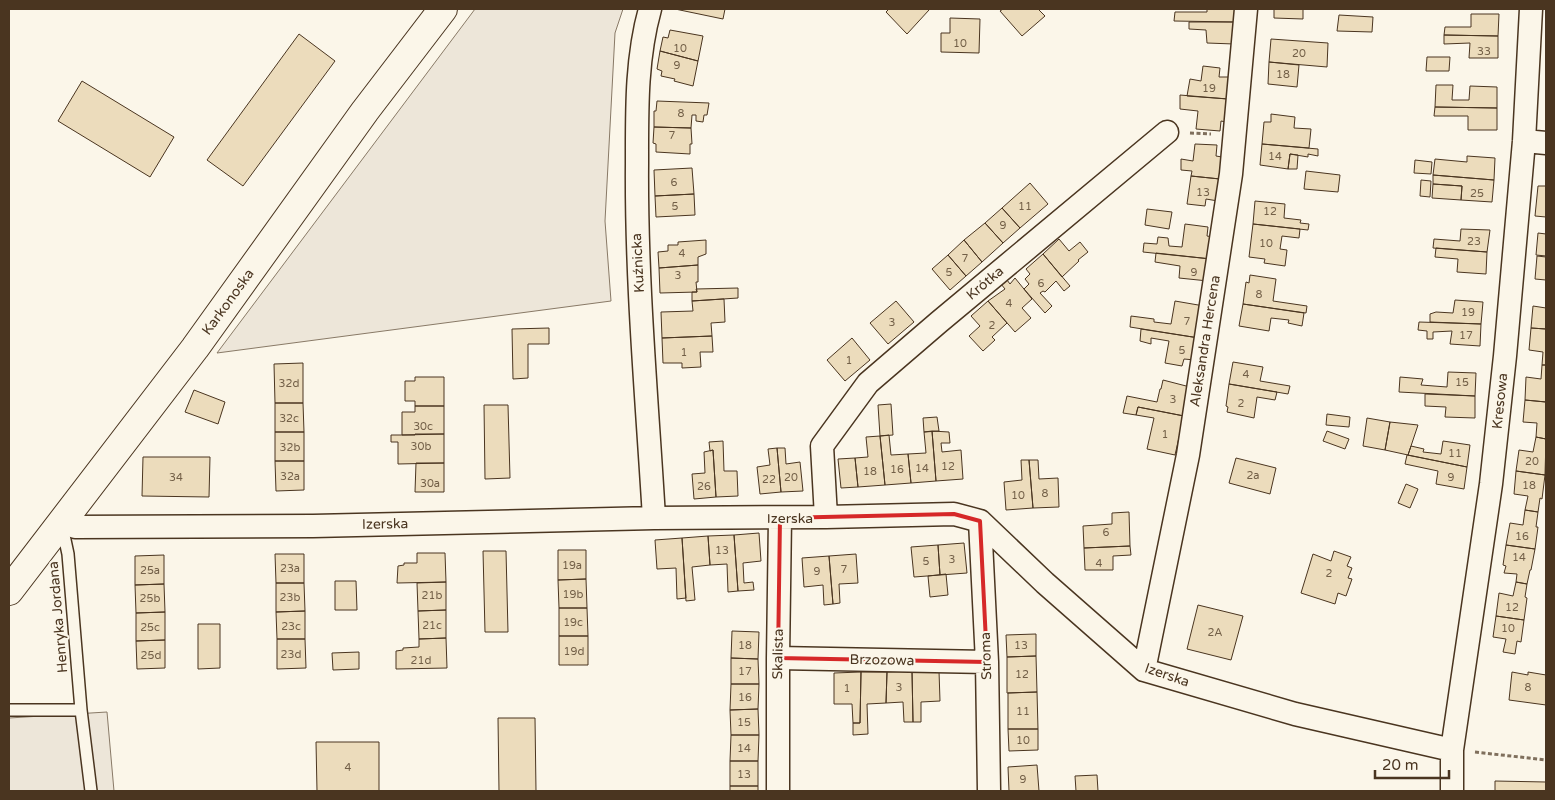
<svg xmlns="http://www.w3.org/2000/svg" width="1555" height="800" viewBox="0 0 1555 800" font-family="'Varela Round',sans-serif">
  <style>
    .green { fill: #ede6d9; stroke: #887966 }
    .building { fill: #ecdcbc; stroke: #4a3520 }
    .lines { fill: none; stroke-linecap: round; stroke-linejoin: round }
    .lane-casing { stroke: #4a3520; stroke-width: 14 }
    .street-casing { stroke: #4a3520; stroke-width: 25 }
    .primary-casing { stroke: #4a3520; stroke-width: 30 }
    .path { stroke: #7f6f5c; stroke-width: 3; stroke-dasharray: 4 2.5; stroke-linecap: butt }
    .lane { stroke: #fbf6e9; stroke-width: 11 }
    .street { stroke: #fbf6e9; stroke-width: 22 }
    .primary { stroke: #fbf6e9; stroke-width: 28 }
    .marked { fill: none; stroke: #d62828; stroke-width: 4; stroke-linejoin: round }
    .labels { text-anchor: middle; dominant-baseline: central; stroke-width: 4; stroke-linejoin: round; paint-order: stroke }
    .number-label { font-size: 11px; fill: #725f47 }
    .street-label { font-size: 14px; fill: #4a3520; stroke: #fbf6e9 }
  </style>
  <rect width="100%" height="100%" fill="#fbf6e9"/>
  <path class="green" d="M475 9H623L615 33 605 221 611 301 217 353Z
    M107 712 114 791H9V718Z"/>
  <path class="building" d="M675 9H725L723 19Z
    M889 9H928L929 10 907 34 886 12Z
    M1003 9H1038L1045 16 1022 36 1000 11Z
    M1207 9H1235V22L1174 21 1175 12H1207Z
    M1274 9H1303V19L1274 18Z
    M1471 14H1499L1498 36 1444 35 1445 27H1471Z
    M1339 15 1373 17 1372 32 1337 31Z
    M950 18 980 19 979 53 941 52V33H950Z
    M1189 22H1235L1234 44 1207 43 1206 30 1189 29Z
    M670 30 703 36 698 61 660 51 663 37 668 38Z
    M299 34 335 61 243 186 207 160Z
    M1444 35 1498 36V58H1469L1470 43 1444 44Z
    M1271 39 1328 43 1327 67 1269 62Z
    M660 51 698 61 693 86 674 81 675 79 661 76 662 71 657 69Z
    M1427 57H1450L1449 71H1426Z
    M1269 62 1299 65 1297 87 1268 84Z
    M1203 66 1220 68 1219 77H1231L1228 99 1187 96 1190 79 1201 81Z
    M82 81 174 137 150 177 58 121Z
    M1436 85H1453L1452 100H1469L1470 86 1497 87V108L1435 107Z
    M1180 95 1228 99 1226 122 1221 121 1220 131 1196 129 1198 111 1180 109Z
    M657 101 709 103 707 115H704L703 122 696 121V115H692L691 128 654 127V111H656Z
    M1435 107 1497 108V130H1468V116H1434Z
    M1271 114 1295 117 1294 128 1311 129 1309 148 1262 144 1264 122H1271Z
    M654 127 691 128 692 144H690V154L656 152V144L653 143Z
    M1195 144 1217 145 1216 156 1222 157 1220 179 1191 176 1192 171 1181 170V159L1193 161Z
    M1262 144 1318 149V156L1308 154V157L1290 154 1288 169 1260 165Z
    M1290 154 1298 155 1297 169H1288Z
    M1467 156 1495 158 1494 180 1433 175 1435 159 1467 162Z
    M1415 160 1432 162 1431 174 1414 173Z
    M692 168 694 194 655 196 654 170Z
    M1306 171 1340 175 1338 192 1304 189Z
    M1433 175 1494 180 1492 202 1461 200 1462 186 1433 184Z
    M1191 176 1220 179 1218 201 1206 199 1205 206 1187 204Z
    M1421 180 1431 181 1430 197 1420 196Z
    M1030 183 1048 204 1020 228 1002 208Z
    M1433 184 1462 186 1461 200 1432 198Z
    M1538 186H1546V217L1535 216Z
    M694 194 695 215 656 217 655 196Z
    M1255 201 1285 204 1284 218 1301 220 1300 223 1309 224 1308 230 1253 224Z
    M1002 208 1020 228 1003 243 985 223Z
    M1147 209 1172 212 1169 229 1145 225Z
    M985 223 1003 243 982 262 964 240Z
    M1185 224 1208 227 1207 236 1213 237 1211 259 1143 252 1144 243 1157 244 1158 237 1168 238 1169 246 1182 247Z
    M1253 224 1300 229 1299 238 1282 236 1280 249 1287 250 1285 266 1264 263 1265 259 1249 257Z
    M1461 229 1490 230 1487 252 1433 248 1434 239 1460 241Z
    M1538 233 1546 234V256L1536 255Z
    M1059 239 1069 251 1080 242 1088 252 1078 260 1079 261 1062 277 1043 254Z
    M706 240V254L698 257V265L659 268 658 252 668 251V245H678V242Z
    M964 240 982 262 966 276 948 255Z
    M1436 248 1487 252 1486 274 1457 272 1458 259 1435 257Z
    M1156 253 1211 259 1208 281 1179 278 1180 266 1155 262Z
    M1043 254 1070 286 1064 291 1056 281 1045 292 1043 291 1040 293 1052 306 1045 313 1024 289 1029 284 1025 279 1030 274 1026 269Z
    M948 255 966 276 950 290 932 269Z
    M1537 256 1546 257V280L1535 279Z
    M698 265V282H696L697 292 660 293 659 268Z
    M1250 275 1276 279 1273 301 1307 306 1306 313 1243 304 1246 282 1249 283Z
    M1015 278 1032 299 1022 308 1031 318 1015 332 988 301 1005 289 1001 284 1007 280 1010 284Z
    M738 288V298L692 301V292H697L696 289Z
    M723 299H724L725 322 711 323 712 336 662 338 661 312 693 311 692 301Z
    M1455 300 1483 302 1481 324 1430 322V314L1436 312 1453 313Z
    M896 301 914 322 888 344 870 323Z
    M988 301 1007 323 992 337 995 340 983 351 969 336 980 326 971 316Z
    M1175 301 1204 306 1199 338 1130 327 1131 316 1154 319V322L1171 324Z
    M1243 304 1304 313 1302 326 1288 323 1289 320 1271 318 1269 331 1239 326Z
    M1533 306 1546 308V329L1531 328Z
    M1419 322 1481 324 1480 346 1450 344 1452 331 1433 332V339H1427V331L1418 330Z
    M549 328V344H528V378L513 379 512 329Z
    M1531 328 1546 329V365H1542L1543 352 1529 350Z
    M1141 329 1199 338 1195 360 1184 359 1182 366 1165 363 1169 341 1151 338V344L1140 341Z
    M712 336 713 352H700L701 367 682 368V363H663L662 338Z
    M852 338 870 360 845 381 827 360Z
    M1233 362 1263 367 1260 381 1290 386 1288 394 1229 384Z
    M303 363V403H275L274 364Z
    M1542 365H1546V402L1525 400 1526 377 1541 379Z
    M1448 372 1476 373 1475 396 1399 392 1400 377 1423 379 1421 385 1447 387Z
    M415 377H444V406H415V401H405V381H415Z
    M1163 380 1190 387 1184 416 1138 407 1136 415 1123 413 1127 396 1157 402 1160 389H1161Z
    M1229 384 1277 392 1275 400 1257 397 1254 418 1227 412 1228 407 1226 406Z
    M194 390 225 402 218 424 185 412Z
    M1425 394 1475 396V418L1445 417 1446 407 1425 406Z
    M1525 400 1546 402V439L1536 437 1537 423 1523 422Z
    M275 403H303L304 432H275Z
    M891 404 893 435 880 436 878 405Z
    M484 405H508L510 478 485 479Z
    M415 406H444V434L402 435V412H415Z
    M1138 407 1184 416 1175 455 1147 449 1154 418 1136 415Z
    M1327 414 1350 417 1349 427 1326 425Z
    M937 417 939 431 924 432 923 418Z
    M1367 418 1390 422 1385 450 1363 446Z
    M1390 422 1418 425 1408 455 1385 450Z
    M932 431 949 432 950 443H941L942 452 961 450 963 479 936 481Z
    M932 431 936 481 911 483 908 454 926 453 924 432Z
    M1327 431 1349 439 1345 449 1323 441Z
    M275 432H304V461H275Z
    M415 434H444V463L398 464V442H391V435H415Z
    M889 435 891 455 908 454 911 483 885 485 880 436Z
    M880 436 885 485 858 487 855 458 868 457 866 437Z
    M1536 437 1546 439 1545 475 1516 471 1519 450 1533 452Z
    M723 441 724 471H737L738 496 716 497 713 450 710 451 709 442Z
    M1443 441 1470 445 1467 467 1408 455 1411 446 1424 449 1423 452 1441 454Z
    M777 448 781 492 760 494 757 467 770 465 768 449Z
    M777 448H785L786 464 800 462 803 491 781 492Z
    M713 450 716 497 694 499 692 474 705 473 704 452Z
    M1407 455 1467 467 1464 489 1436 484 1438 471 1405 464Z
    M143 457H210L209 497 142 496Z
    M855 458 858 487 841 488 838 459Z
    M1236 458 1276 468 1270 494 1229 483Z
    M1021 460H1029L1033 508 1006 510 1004 482 1022 480Z
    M1029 460H1038L1039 479 1058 478 1059 507 1033 508Z
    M275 461H304V490L276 491Z
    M416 463H444V492H415Z
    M1516 471 1545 475 1542 499 1540 498 1538 512 1525 510 1528 496 1514 494Z
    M1406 484 1418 489 1410 508 1398 503Z
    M1525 510 1538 512 1536 527H1538L1535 549 1506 545 1510 523 1523 525Z
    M1129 512 1130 546 1084 548 1083 526 1112 524V513Z
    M759 533 761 561 743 563 744 583 753 582 754 590 738 591 734 535Z
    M734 535 738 591 728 592 727 564 710 565 708 536Z
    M708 536 710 565 692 567 695 600 686 601 682 538Z
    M682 538 686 598 677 599 676 568 657 569 655 540Z
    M964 543 967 573 940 575 938 545Z
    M938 545 940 575 914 577 911 547Z
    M1506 545 1535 549 1531 570H1530L1527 584 1516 582 1517 574 1504 573 1506 566 1503 565Z
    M1130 546 1131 555 1113 556V570H1085L1084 548Z
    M558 550H586V579L558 580Z
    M483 551H506L508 632H485Z
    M1334 551 1351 557 1347 566 1352 568 1348 578 1352 579 1346 596 1338 593 1335 604 1301 593 1313 554 1331 561Z
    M417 553H445L446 582 397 583 398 566 404 565V563H417Z
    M275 554H304V583H276Z
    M856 554 858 583 839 584 840 603 833 604 829 556Z
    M164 555V584L135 585V556Z
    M829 556 833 604 824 605 823 585 804 587 802 558Z
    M946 574 948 595 930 597 928 576Z
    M586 579 587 608H559L558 580Z
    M335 581H356L357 610H335Z
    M446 582V610L418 611 417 583Z
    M1516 582 1527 584 1525 597 1527 598 1524 620 1496 616 1499 593 1513 596Z
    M276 583H304L305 611 276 612Z
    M164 584 165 612 136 613 135 585Z
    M1198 605 1243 616 1231 660 1187 649Z
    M559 608H587L588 636H559Z
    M446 610V638L419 639 418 611Z
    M305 611V639H277L276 612Z
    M165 612V640L136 641V613Z
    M1496 616 1524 620 1521 642 1517 641 1515 654 1503 652 1506 639 1493 637Z
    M198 624H220V668L198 669Z
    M732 631 759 632 758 659 731 658Z
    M1036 634V656L1007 657 1006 635Z
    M559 636H588V665H559Z
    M446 638 447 668 396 669V651L403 650V648L419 647V639Z
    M277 639H305L306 668 277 669Z
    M165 640V668L137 669 136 641Z
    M359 652V669L333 670 332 653Z
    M1036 656 1037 692 1007 693V657Z
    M731 658 758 659 759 684H731Z
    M912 671 913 722H904L903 702 886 703 887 672Z
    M912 671H939L940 701 921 702V722H913Z
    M861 672 860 723H853L852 704H834V673Z
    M861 672H887L886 703 867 704 868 734 853 735V723H860Z
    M1512 672 1528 675V672L1546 675V705L1509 700Z
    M731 684H759L758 709 730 710Z
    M1037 692 1038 729H1008V693Z
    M758 709 759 735H731L730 710Z
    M498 718H535L536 791H499Z
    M1008 729H1038V750L1009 751Z
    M731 735H759L758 761H730Z
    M316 742H379V791H317Z
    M730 761H758V786H730Z
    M1037 765 1039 791H1009L1008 767Z
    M1097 775 1098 791H1076L1075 776Z
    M1495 781 1546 782V791H1495Z
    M730 786H758V791H730Z"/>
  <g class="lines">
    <defs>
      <path id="lane" d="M9 710H81L68 554 62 526
        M81 710 91 791"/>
      <path id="street" d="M650 9C636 59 637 111 637 163 636 281 647 400 654 518
        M1524 141 1546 143
        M826 517 822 446 868 383 939 322 1167 132
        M980 521 987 662 989 791
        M61 522 75 527 313 526 654 518 826 517 954 514 980 521 1045 583 1144 670 1295 714 1452 750
        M778 658 987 662
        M1144 670 1188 455 1231 174 1246 9
        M778 791V658L780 518
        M1452 791V750L1491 484 1505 356 1524 141 1531 9"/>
      <path id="primary" d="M9 591 195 348 365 111 443 9"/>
    </defs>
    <use href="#lane" class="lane-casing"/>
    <use href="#street" class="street-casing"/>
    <use href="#primary" class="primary-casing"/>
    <path class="path" d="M1190 133 1211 134
      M1475 752 1546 760"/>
    <use href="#lane" class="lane"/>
    <use href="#street" class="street"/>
    <use href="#primary" class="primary"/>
  </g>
  <path class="marked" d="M954 514 980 521 987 662 778 658 780 518Z"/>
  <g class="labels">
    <g class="number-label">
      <text x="960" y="43">10</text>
      <text x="680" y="48">10</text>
      <text x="1484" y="51">33</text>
      <text x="1299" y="53">20</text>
      <text x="677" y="65">9</text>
      <text x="1283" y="74">18</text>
      <text x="1209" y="88">19</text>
      <text x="681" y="113">8</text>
      <text x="672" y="135">7</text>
      <text x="1275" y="156">14</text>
      <text x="674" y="182">6</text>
      <text x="1203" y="192">13</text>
      <text x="1477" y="193">25</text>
      <text x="675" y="206">5</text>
      <text x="1025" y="206">11</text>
      <text x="1270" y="211">12</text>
      <text x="1003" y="225">9</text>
      <text x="1474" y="241">23</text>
      <text x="1266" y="243">10</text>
      <text x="682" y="253">4</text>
      <text x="965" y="258">7</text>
      <text x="949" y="272">5</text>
      <text x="1194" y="272">9</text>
      <text x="678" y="275">3</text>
      <text x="1041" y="283">6</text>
      <text x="1259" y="294">8</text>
      <text x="1009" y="303">4</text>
      <text x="1468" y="312">19</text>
      <text x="1187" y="321">7</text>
      <text x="892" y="322">3</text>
      <text x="992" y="325">2</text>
      <text x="1466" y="335">17</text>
      <text x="1182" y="350">5</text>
      <text x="684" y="352">1</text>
      <text x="849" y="360">1</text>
      <text x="1246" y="374">4</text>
      <text x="1462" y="382">15</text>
      <text x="289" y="383">32d</text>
      <text x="1173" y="399">3</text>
      <text x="1241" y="403">2</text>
      <text x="289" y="418">32c</text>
      <text x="423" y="426">30c</text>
      <text x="1165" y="434">1</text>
      <text x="421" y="446">30b</text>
      <text x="290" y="447">32b</text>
      <text x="1455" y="453">11</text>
      <text x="1532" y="461">20</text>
      <text x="948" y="466">12</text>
      <text x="922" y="468">14</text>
      <text x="897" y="469">16</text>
      <text x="870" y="471">18</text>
      <text x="1253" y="475">2a</text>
      <text x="290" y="476">32a</text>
      <text x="176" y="477">34</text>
      <text x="791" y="477">20</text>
      <text x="1451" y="477">9</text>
      <text x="769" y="479">22</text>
      <text x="430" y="483">30a</text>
      <text x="1529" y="485">18</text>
      <text x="704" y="486">26</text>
      <text x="1045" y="493">8</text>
      <text x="1018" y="495">10</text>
      <text x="1106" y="532">6</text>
      <text x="1522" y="536">16</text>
      <text x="722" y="550">13</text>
      <text x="1519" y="557">14</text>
      <text x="952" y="559">3</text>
      <text x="926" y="561">5</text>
      <text x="1099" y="563">4</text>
      <text x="572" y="565">19a</text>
      <text x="290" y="568">23a</text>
      <text x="844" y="569">7</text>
      <text x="150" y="570">25a</text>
      <text x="817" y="571">9</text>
      <text x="1329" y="573">2</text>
      <text x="573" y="594">19b</text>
      <text x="432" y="595">21b</text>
      <text x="290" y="597">23b</text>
      <text x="150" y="598">25b</text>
      <text x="1512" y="607">12</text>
      <text x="573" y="622">19c</text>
      <text x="432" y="625">21c</text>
      <text x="291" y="626">23c</text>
      <text x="150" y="627">25c</text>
      <text x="1508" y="628">10</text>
      <text x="1215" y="632">2A</text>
      <text x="745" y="645">18</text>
      <text x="1021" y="645">13</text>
      <text x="574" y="651">19d</text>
      <text x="291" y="654">23d</text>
      <text x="151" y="655">25d</text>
      <text x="421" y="660">21d</text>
      <text x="745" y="671">17</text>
      <text x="1022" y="674">12</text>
      <text x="899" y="687">3</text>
      <text x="1528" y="687">8</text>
      <text x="847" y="688">1</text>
      <text x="745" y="697">16</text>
      <text x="1023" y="711">11</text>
      <text x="744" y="722">15</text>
      <text x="1023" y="740">10</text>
      <text x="744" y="748">14</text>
      <text x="348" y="767">4</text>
      <text x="744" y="774">13</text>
      <text x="1023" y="779">9</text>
    </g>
    <g class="street-label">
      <text transform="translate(638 263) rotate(-93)">Kuźnicka</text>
      <text transform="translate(985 283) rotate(-40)">Krótka</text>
      <text transform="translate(228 302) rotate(-54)">Karkonoska</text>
      <text transform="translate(1205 341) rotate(-81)">Aleksandra Hercena</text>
      <text transform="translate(1500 401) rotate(-84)">Kresowa</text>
      <text x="790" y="518">Izerska</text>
      <text transform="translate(385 524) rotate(-1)">Izerska</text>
      <text transform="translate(58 617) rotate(-95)">Henryka Jordana</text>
      <text transform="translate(778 654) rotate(-89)">Skalista</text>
      <text transform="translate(986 656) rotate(-92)">Stroma</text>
      <text transform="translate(882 660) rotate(1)">Brzozowa</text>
      <text transform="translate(1167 675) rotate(19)">Izerska</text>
    </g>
  </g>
  <rect width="1555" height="800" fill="none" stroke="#4a3520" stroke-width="20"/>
  <path d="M1375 770v8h74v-8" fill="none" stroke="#4a3520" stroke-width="2.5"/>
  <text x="1382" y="770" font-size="15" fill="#4a3520" stroke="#fbf6e9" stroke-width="4" paint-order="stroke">20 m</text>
</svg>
